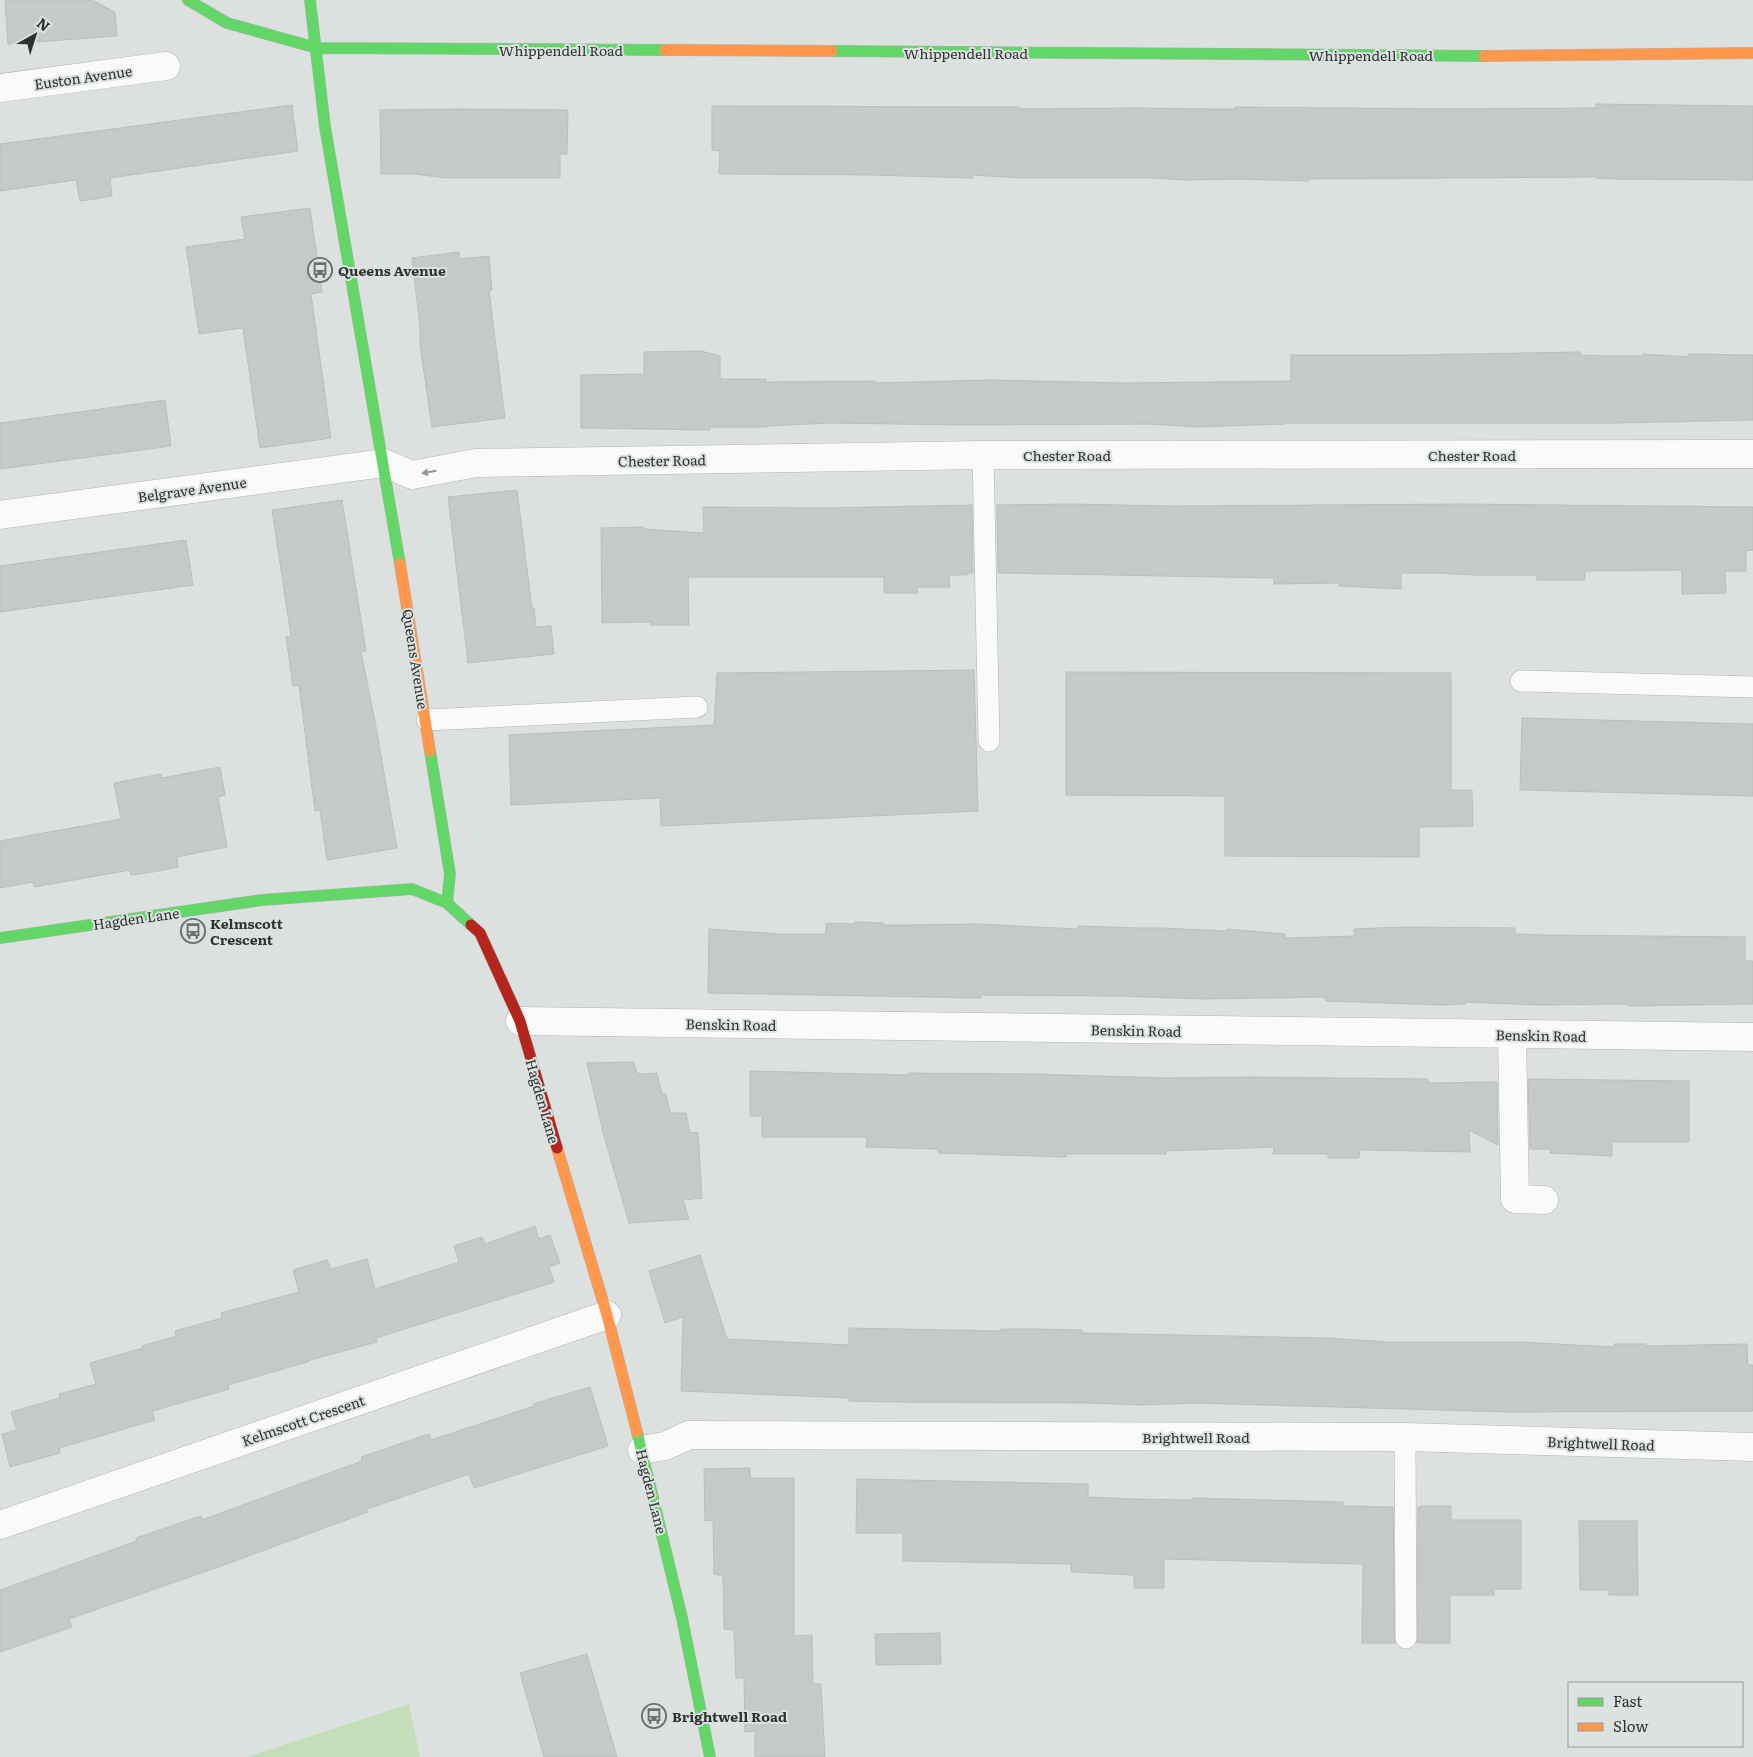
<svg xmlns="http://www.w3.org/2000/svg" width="1753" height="1757" viewBox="0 0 1753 1757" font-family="Literata,serif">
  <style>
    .green { fill: #c4deba }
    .building { fill: #c5c9c8; stroke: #babebd }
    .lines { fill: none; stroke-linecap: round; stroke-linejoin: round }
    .lane-casing { stroke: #b1b4b3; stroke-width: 22 }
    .street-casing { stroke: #b1b4b3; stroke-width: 29 }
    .fast-casing { stroke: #b1b4b3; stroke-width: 12 }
    .slow-casing { stroke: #b1b4b3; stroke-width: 12 }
    .jam-casing { stroke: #b1b4b3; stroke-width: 12 }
    .lane { stroke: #fafafa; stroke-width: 21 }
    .street { stroke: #fafafa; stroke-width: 28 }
    .fast { stroke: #63d668; stroke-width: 11 }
    .slow { stroke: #ff974d; stroke-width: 11 }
    .jam { stroke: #b3261e; stroke-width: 11 }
    .oneway { fill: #949696 }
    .labels { text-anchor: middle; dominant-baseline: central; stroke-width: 4; stroke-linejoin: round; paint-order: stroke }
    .street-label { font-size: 14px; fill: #2f3231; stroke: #dbe2e0 }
    .poi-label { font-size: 14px; font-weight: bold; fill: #2f3231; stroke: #dbe2e0; text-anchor: start }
  </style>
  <rect width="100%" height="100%" fill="#dce1df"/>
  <path class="green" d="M409 1704 420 1757H247Z"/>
  <path class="building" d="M5 0H92L115 12 117 36 8 44Z
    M1596 104 1753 106V180L1614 179 1596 178V177L1308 179V181L1235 179 1186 180 1155 178H1021L972 175 973 178 871 175 719 174 720 151 712 150V106L1019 107V109L1137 108 1204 109H1235V107L1447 109 1596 108Z
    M292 105 298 151 110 178 112 196 95 199 80 201 76 180 0 191V144Z
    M461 109 568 110 567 154H560V178H447L413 174H381L380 110Z
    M310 208 322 292 311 294 331 438 260 448 243 328 199 334 186 247 245 239 241 217Z
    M459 252V259L489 256 492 290 489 291 505 418 432 427 420 345V328L412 258Z
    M701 351 720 356V379H766V382L875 381V383L990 380 1124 383 1291 381V355H1409L1580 352V355L1611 356H1642V354L1689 357V354L1753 355V420L1620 423H1285V424L1195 427 1149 424 963 425 830 423 767 426V427H710V430L581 428V375L644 374V352Z
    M165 400 171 446 0 469V423Z
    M517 490 532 608H534L536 627 551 626 554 654 468 663 448 497Z
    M342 500 366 651 361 652 376 727 397 848 327 860 320 810 315 811 299 685 293 686 286 637 291 636 272 510Z
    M1072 504 1173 506 1463 504 1753 507V550L1746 551V571H1725L1726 593 1682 594V570L1585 571V580H1537V575H1472L1436 573H1401V589L1339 586V583L1274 584V578L998 573 997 505Z
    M972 505 973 573H967V575H949L950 587H917L918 593H884V577H688L689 625H651V622L602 623 601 528 643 527V529L704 533 703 507 825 508Z
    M186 540 193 585 0 612V566Z
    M974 670 978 811 661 826 660 798 511 805 509 735 714 725 717 673Z
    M1066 672 1451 673V790H1472L1473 826 1419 827V857L1225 856V796L1066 795Z
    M1522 718 1753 724V796L1520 790Z
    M220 767 225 795 218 797 227 847 177 857 178 867 153 872 131 875 130 870 34 887 33 882 0 888V841L121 819 114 783 161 774 162 778Z
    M855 922 883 923V925H912L977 924 1078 929V926L1138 928H1163L1227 931V929L1285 934V938L1355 936 1354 929 1404 927 1515 928V934L1546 935 1745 937V961H1753V1004L1628 1006V1004L1538 1005 1466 1002V1004L1442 1005 1326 1001 1325 997 1205 999 1117 996 981 995V998L708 993 709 929 779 934H826V923L855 924Z
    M633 1062 638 1074 657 1073 662 1094H666L670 1113H686L690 1133 698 1132 702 1198 683 1200 689 1219 629 1223 604 1136 587 1063Z
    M750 1071 909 1075V1073L1034 1074 1166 1078 1251 1077 1428 1079V1083L1497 1082 1498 1145 1469 1130 1470 1152 1360 1150 1359 1158H1328V1154H1273L1274 1147 1166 1151V1154H1066V1157L939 1153 937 1149 866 1147 867 1137H762V1116H750Z
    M1528 1079 1689 1081V1142H1612V1156L1550 1153 1551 1149H1530Z
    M535 1226 539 1239 550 1235 560 1263 549 1267 554 1282 376 1338 377 1342 310 1360V1361L228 1385 229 1389 152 1411 155 1420 59 1448 60 1453 10 1467 2 1434 17 1430 11 1412 60 1398 59 1394 96 1384 90 1363 143 1348 142 1346 176 1336 175 1331 222 1318 221 1313 299 1292 293 1270 327 1260 331 1269 367 1259 375 1289 459 1262 454 1246 482 1237 485 1244Z
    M700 1255 727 1339 849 1345V1328L1001 1331V1329H1038L1082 1330V1333L1327 1338 1387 1342H1519L1614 1347V1344H1646V1346L1747 1344 1748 1365H1753V1411L1510 1412 1194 1403 1142 1405 1086 1403 889 1402 849 1401V1398L681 1391 683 1317 665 1323 649 1271Z
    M590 1387 608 1446 474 1488 469 1474 367 1509 368 1512 221 1566 69 1619 72 1627 0 1652V1590L137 1541 136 1538 201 1516 202 1520 362 1461 361 1457 429 1434 431 1440 534 1406 533 1404Z
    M750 1468V1478H794V1636L812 1635 813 1684H821L825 1757H755V1731L745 1732 744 1678H736L734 1630 724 1629 723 1576 714 1574 713 1520 705 1521 704 1469Z
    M857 1479 1088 1484V1497L1135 1499 1193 1500V1498L1343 1502V1506L1393 1507 1395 1643H1362L1363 1564 1164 1559V1588H1134V1575L1071 1572V1564L903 1561V1533H856Z
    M1422 1506H1451V1520H1521V1589H1494V1595H1450V1643H1417L1418 1507Z
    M1579 1521H1637L1638 1595H1609V1590H1580Z
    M940 1633 941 1664 876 1665 875 1634Z
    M587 1654 617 1757H544L520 1673Z"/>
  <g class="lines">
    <defs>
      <path id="lane" d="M983 455 989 741
        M1521 681 1753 687
        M427 720 697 707
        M1405 1437 1406 1638"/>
      <path id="street" d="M0 88 166 66
        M0 515 384 463 412 475 476 463 983 455 1753 454
        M520 1021 1753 1037
        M1512 1035 1515 1199 1544 1200
        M642 1450 665 1446 689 1435 1405 1437 1753 1447
        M0 1525 607 1315"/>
      <path id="fast" d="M188 0 227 23 317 48 665 50
        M310 0 325 127 400 564
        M832 51 1484 56
        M430 751 450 874 447 903
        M0 938 262 900 412 889 447 903 471 925
        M637 1432 682 1618 710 1757"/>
      <path id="slow" d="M665 50 832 51
        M1484 56 1753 53
        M400 564 430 751
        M557 1148 607 1315 637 1432"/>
      <path id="jam" d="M471 925 480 933 520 1021 557 1148"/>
    </defs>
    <use href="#lane" class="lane-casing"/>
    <use href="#street" class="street-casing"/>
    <use href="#fast" class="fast-casing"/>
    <use href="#slow" class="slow-casing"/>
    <use href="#jam" class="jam-casing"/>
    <use href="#lane" class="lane"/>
    <use href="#street" class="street"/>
    <use href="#fast" class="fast"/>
    <use href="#slow" class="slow"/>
    <use href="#jam" class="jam"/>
  </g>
  <defs><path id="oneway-solid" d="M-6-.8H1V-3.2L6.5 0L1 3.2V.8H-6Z" transform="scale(1.25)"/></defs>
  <use class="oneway" href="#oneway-solid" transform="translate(429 472) rotate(170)"/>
  <defs>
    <symbol id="bus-ring" viewBox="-11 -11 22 22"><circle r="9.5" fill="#dbe2e0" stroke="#6c6f6e" stroke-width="1.5"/><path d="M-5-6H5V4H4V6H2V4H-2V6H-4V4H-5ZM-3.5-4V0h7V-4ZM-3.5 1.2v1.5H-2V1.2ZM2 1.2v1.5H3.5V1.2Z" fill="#6c6f6e"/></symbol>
  </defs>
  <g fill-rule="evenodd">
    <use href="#bus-ring" x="306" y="256" width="28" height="28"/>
    <use href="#bus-ring" x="179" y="917" width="28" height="28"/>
    <use href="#bus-ring" x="640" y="1702" width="28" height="28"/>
  </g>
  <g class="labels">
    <g class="street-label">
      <text x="561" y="50">Whippendell Road</text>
      <text x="966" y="53">Whippendell Road</text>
      <text x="1371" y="55">Whippendell Road</text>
      <text transform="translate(83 77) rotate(-8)">Euston Avenue</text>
      <text x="1067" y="455">Chester Road</text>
      <text x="1472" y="455">Chester Road</text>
      <text transform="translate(662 460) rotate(-1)">Chester Road</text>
      <text transform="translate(192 489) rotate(-8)">Belgrave Avenue</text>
      <text transform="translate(416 659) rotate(81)">Queens Avenue</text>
      <text transform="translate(136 918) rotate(-8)">Hagden Lane</text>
      <text transform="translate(731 1024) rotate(1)">Benskin Road</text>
      <text transform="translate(1136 1030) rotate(1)">Benskin Road</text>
      <text transform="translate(1541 1035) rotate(1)">Benskin Road</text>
      <text transform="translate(543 1101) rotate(74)">Hagden Lane</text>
      <text transform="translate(303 1420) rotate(-19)">Kelmscott Crescent</text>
      <text x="1196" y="1437">Brightwell Road</text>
      <text transform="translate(1601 1443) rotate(2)">Brightwell Road</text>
      <text transform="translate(652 1491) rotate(76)">Hagden Lane</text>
    </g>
    <g class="poi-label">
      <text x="338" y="270">Queens Avenue</text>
      <text x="210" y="923">Kelmscott<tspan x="210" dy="16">Crescent</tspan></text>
      <text x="672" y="1716">Brightwell Road</text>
    </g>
  </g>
  <rect x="1568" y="1682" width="175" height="65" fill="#dbe2e0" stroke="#969c9a"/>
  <rect x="1578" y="1698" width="25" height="8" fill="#63d668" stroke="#969c9a"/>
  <text x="1613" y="1707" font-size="15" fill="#2f3231">Fast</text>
  <rect x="1578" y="1723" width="25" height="8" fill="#ff974d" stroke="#969c9a"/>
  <text x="1613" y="1732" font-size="15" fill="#2f3231">Slow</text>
  <g transform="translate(35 35) rotate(39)" stroke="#dbe2e0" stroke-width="4" paint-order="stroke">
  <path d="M0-4L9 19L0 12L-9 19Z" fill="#2f3231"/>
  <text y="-8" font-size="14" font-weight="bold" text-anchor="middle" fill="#2f3231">N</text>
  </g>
</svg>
